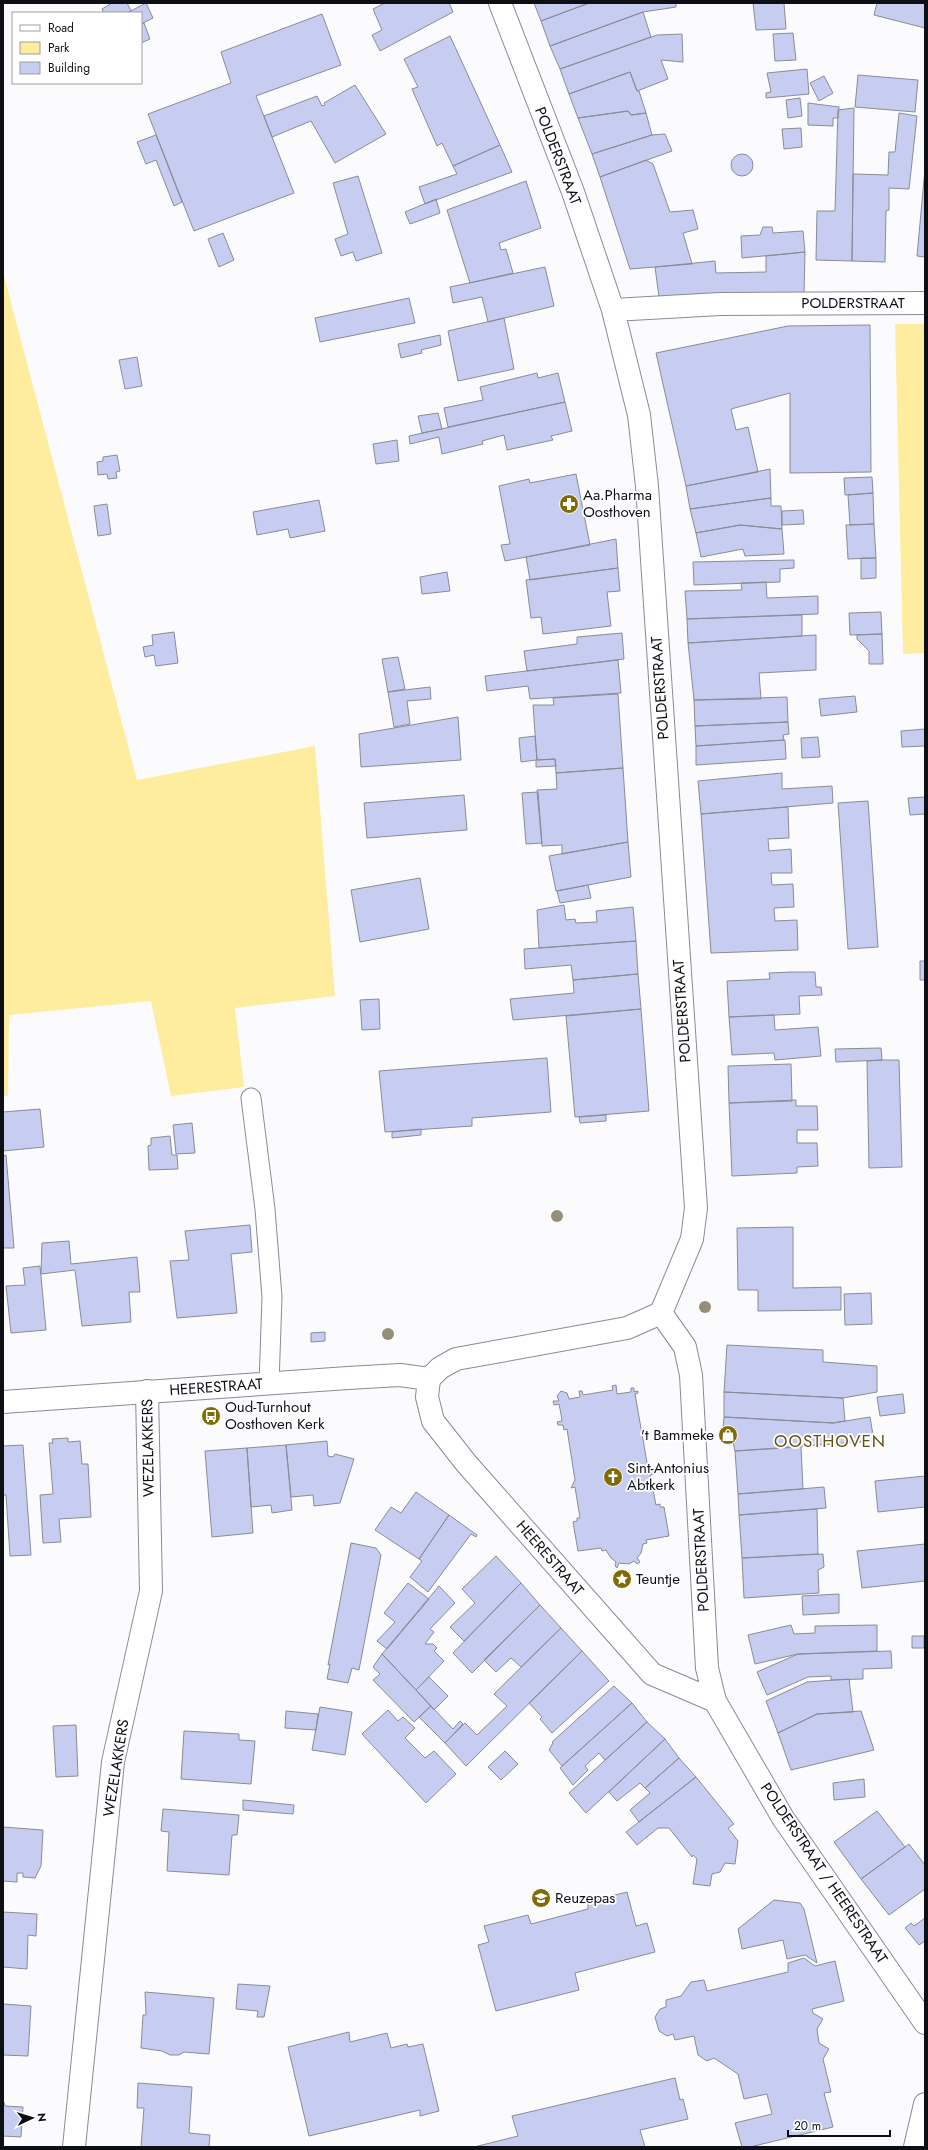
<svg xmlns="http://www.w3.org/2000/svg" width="928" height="2150" viewBox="0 0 928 2150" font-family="Jost,sans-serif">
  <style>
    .green { fill: #feec9f }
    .building { fill: #c7cdf1; stroke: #898b99 }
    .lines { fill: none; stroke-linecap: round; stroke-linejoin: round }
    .lane-casing { stroke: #888a98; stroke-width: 21 }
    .street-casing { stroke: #888a98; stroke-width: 24 }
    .secondary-casing { stroke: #888a98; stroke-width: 24 }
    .lane { stroke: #fff; stroke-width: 19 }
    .street { stroke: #fff; stroke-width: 22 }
    .secondary { stroke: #fff; stroke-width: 22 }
    .tree { fill: #948f76 }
    .labels { text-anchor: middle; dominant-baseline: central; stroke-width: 3.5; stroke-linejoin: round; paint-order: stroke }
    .street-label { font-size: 15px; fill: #0e0f14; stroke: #fff }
    .poi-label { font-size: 15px; fill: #0e0f14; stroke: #fff; text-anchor: start }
    .quarter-label { font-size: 17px; letter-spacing: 1px; fill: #5e5113; stroke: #fff }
  </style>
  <rect width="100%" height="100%" fill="#fbfbfe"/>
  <path class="green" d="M3 272 137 780 315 746 335 996 235 1008 244 1087 171 1096 151 1001 9 1015 8 1096H3Z
    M895 324H925V653L903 654Z"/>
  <path class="building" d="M112 3H127L131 11 127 13H104L102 9Z
    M146 3 153 18 141 24V13H127Z
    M385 3H449L453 12 380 51 372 35 382 30 373 9Z
    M534 3H589L541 21Z
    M589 3H676V7L643 12 550 46 541 21Z
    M753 3H784L786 29 756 30Z
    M877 3H925V28L874 15Z
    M643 12 651 37 560 69 550 46Z
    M322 14 341 65 256 96 294 193 194 231 148 114 231 83 221 52Z
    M144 23 150 39 141 43V24Z
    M793 33 796 60 775 61 773 34Z
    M682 34 683 62 661 60 668 79 637 91 630 72 569 94 560 69 657 35Z
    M450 36 500 145 453 166 442 143 437 146 412 89 418 87 404 59Z
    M807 69 809 94 766 98V93L771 92 767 73Z
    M630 72 637 91H639L646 113 631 115 628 111 578 118 569 94Z
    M858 75 918 80 915 112 855 107Z
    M824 76 833 93 819 101 810 83Z
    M355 85 386 134 335 163 311 121 272 137 264 116 317 96 322 106 325 105 324 103Z
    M800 98 802 116 788 118 786 100Z
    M808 103 839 107 838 118H833V126L808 125Z
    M854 108 852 261 816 260 817 211H835L838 110Z
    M628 111 631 115 646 113 652 135 592 154 578 118Z
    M899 113 917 116 909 189 889 188V210L886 211 885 262 852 261 853 174 888 175 889 152H895Z
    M801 128 802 147 784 149 782 129Z
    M665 134 672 151 600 177 592 154 652 135Z
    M156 135 182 202 174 206 156 160 146 164 137 142Z
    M500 145 512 172 425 204 419 187 457 174 453 166Z
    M731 165a11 11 0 1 1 22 0a11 11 0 1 1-22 0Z
    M646 160 653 164 670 212 693 210 698 229 683 233 692 264 630 269 600 177Z
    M925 169V257L917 256Z
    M358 176 382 253 356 261 353 252 341 256 335 239 348 234 333 183Z
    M526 181 541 228 499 243 501 250 506 249 513 273 470 283 447 210Z
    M436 199 440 213 410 224 405 212Z
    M763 227H772L773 233 803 231 805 252 742 258 741 236 760 235Z
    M223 233 234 260 219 267 208 239Z
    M805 252 804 296 659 297 655 267 715 261 716 273 766 272V256Z
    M545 267 554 306 488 322 482 297 453 303 450 287Z
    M409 298 415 323 320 342 315 318Z
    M504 318 514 369 458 381 448 331Z
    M870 325 871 472 790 473V393L731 409 736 430 748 427 758 472 686 486 656 353 788 326Z
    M440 335 441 345 421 350 422 353 401 358 398 344Z
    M137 357 142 386 125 389 119 360Z
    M537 373 538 378 558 373 565 402 448 427 444 408 483 400 480 387Z
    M565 402 572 431 551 436 553 440 507 450 504 435 482 441 483 444 442 454 439 437 410 444 409 436Z
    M438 413 442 429 422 433 418 416Z
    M397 440 399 461 376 464 373 444Z
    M117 455 120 471 116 472 117 478 108 479 107 474 98 475 97 462 103 461V457Z
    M770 469 771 498 690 509 686 486Z
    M576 474 590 545 505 561 501 545 510 544 499 486 529 479 530 483Z
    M872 477 873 493 845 495 844 478Z
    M873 493 874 524 850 525 848 495Z
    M771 498V506H781L782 529 740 525 696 533 690 509Z
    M319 500 325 531 290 538 288 529 257 535 253 512Z
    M107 504 111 534 98 536 94 506Z
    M803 510 804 524 782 525V511Z
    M874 524 876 558 848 559 846 525Z
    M740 525 782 529 784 554 745 556 743 549 701 557 696 533Z
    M616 539 618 568 530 580 526 557Z
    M861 558H876V578L861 579Z
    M794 560V568L780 569V582L694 585 693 562Z
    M618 568 620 591 607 592 611 626 543 634 541 617 531 618 526 580Z
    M447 572 450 591 422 594 420 577Z
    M766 582 767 598 818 596V614L687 619 685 591 742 590 741 583Z
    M881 612 882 634 850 635 849 613Z
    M802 615V636L688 643 687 619Z
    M174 632 178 663 156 666 154 655 145 657 143 647 153 645 152 635Z
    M622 633 624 659 527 671 524 651 577 644V637Z
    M882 634 883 664H869V651L857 639V635Z
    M816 635V670L759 673 761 699 694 700 688 643Z
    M398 657 405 689 388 692 382 659Z
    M618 660 621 693 530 699 528 686 487 691 485 676Z
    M430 687 431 699 407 701 410 724 394 727 388 692Z
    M618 694 623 768 556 773 555 759 537 760 533 705H554L553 698Z
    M855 696 857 712 821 716 819 699Z
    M787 697 788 722 695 726 694 700Z
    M458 717 461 760 361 767 359 734Z
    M788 722 789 734 783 735 784 740 696 746 695 726Z
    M925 729V746L902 747 901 731Z
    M535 736 537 760 555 759 556 766 536 767V760L521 762 519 738Z
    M818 737 820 757 802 758 801 738Z
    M785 740 786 759 696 765V746Z
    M623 768 628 842 562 854V845L542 846 537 790 557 789 556 773Z
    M782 773V789L832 786 833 803 701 814 698 781Z
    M538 792 542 843 526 844 522 793Z
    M464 795 467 830 367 838 364 803Z
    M925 797V814L910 815 908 798Z
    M868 801 878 947 848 949 838 803Z
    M788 807 789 838 768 839 769 851 791 849 792 873H771L772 885 793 884 794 907 774 908 775 921 797 920 798 950 711 953 701 814Z
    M628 842 631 877 556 891 549 856Z
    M420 878 429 929 360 942 351 890Z
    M588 885 591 898 560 903 557 891Z
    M564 905 566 920 575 919 576 923 597 922 596 911 633 907 636 941 539 948 537 910Z
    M636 941 638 974 573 980 571 965 525 969 524 949Z
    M920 961H925V980H920Z
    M792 972H815L816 987H821L822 995 799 996 800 1014 729 1017 727 981 770 979 769 973Z
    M638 974 641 1009 513 1020 510 999 574 993 573 980Z
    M379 999 380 1029 362 1030 360 1000Z
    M641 1009 649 1111 575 1117 566 1016Z
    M774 1015 775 1030 818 1027 821 1056 775 1060 774 1053 732 1055 729 1017Z
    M881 1048 882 1060 836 1062 835 1049Z
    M547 1058 551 1112 472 1118V1126L385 1132 379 1071Z
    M882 1060H899L902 1167 869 1168 867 1061Z
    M791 1064 792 1101 729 1103 728 1066Z
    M796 1100V1106H817L818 1130H797V1143H817L818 1166 797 1167V1173L732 1176 729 1103Z
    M40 1109 44 1147 3 1151V1112Z
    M606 1115V1121L580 1123 579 1117Z
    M192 1123 195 1153 176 1154 173 1125Z
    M421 1129V1135L392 1138V1132Z
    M170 1136 172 1155H177L178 1169 149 1170 148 1146 151 1145V1138Z
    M6 1155 14 1248H3V1156Z
    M250 1225 252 1252 231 1254 237 1313 177 1318 170 1261 189 1260 185 1231Z
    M793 1227V1288L841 1287V1310L758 1311V1290H738L737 1228Z
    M69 1241 71 1264 137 1257 140 1292H129L131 1322 82 1326 75 1270 41 1274 42 1243Z
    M40 1266 46 1330 11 1333 6 1286 25 1285 23 1268Z
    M871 1293 872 1324 845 1325 844 1294Z
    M325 1332V1341L311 1342V1333Z
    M727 1345 823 1350V1362L877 1366V1392L843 1398 724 1392Z
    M616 1385 617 1394 631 1392V1388H634V1392L638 1391V1393L635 1394 648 1468 650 1472 654 1471V1474L650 1475 656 1505 660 1504V1507H664L669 1536 646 1540 647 1543 643 1544 641 1553 637 1558 640 1562 637 1564 634 1561 629 1564 619 1563 617 1568 615 1566 616 1562 611 1558 606 1550 602 1551 601 1548 578 1551 573 1522 577 1521V1518H580L575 1487 571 1488 575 1480 567 1429 564 1430 563 1425H558L557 1422 562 1421 561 1414 559 1404 554 1405 553 1401H559L557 1396 561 1391 567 1393 569 1399 580 1397 579 1391H582L583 1395 613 1390 612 1386Z
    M724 1392 843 1398 845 1421 833 1423 724 1417Z
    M903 1394 905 1413 880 1416 877 1397Z
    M724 1417 833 1423 870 1417 874 1441 735 1451 733 1442H722Z
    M68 1438V1442L80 1441 82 1464H88L91 1517 59 1519 61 1542 43 1543 40 1495 53 1494 49 1443H53L52 1439Z
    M327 1441 328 1456 333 1457 335 1454 354 1459 340 1503 314 1506 313 1495 291 1497 286 1445Z
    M23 1445 31 1555 10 1556 6 1495H3V1446Z
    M286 1445 292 1510 272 1513 271 1505 251 1507 247 1448Z
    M801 1447 803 1489 738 1494 735 1451Z
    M247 1448 253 1533 212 1537 205 1451Z
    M925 1476V1507L878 1512 875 1481Z
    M824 1487 826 1508 739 1515 738 1494Z
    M416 1492 449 1515 419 1559 375 1530 391 1507 401 1513Z
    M817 1509 818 1554 742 1558 739 1515Z
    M449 1515 477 1535 476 1537 471 1534 428 1592 410 1577 422 1561 419 1559Z
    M351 1543 376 1548 381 1555 359 1670 352 1668 348 1683 327 1679 330 1664 328 1665Z
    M925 1544V1581L862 1588 857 1551Z
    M823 1554 824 1567 818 1570 819 1593 744 1598 742 1558Z
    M496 1556 521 1583 464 1641 450 1627 475 1603 462 1589Z
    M408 1583 429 1599 387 1649 377 1641 395 1622 384 1613Z
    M521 1583 540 1605 472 1673 453 1653Z
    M439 1586 455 1603 430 1629 434 1632 425 1644H433L437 1648 434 1651 444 1661 416 1690 382 1654Z
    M839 1594V1613L803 1615 802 1596Z
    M540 1605 561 1628 521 1667 511 1658 496 1672 484 1660Z
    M791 1625 794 1634 815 1633V1626L877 1625V1651L798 1654 755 1664 748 1635Z
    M561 1628 582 1651 466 1766 445 1743 465 1723 477 1735 507 1706 494 1694Z
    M912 1636H924V1648H912Z
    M582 1651 609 1681 552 1733 540 1719 542 1717 529 1703Z
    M891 1651 892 1668 863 1669V1679L831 1680V1676L808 1677 767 1695 757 1672 798 1654Z
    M382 1654 431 1706 414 1722 373 1680 380 1674 373 1667Z
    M429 1677 448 1696 434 1710 416 1690Z
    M849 1679 853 1712 817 1714 778 1733 766 1701 807 1682Z
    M614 1686 632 1703 562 1766 549 1750 553 1743 552 1742Z
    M632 1703 647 1722 605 1760 599 1753 585 1766 588 1770 573 1785 560 1768Z
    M431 1706 453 1729 460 1721 463 1724 445 1743 419 1717Z
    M320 1707 352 1712 345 1755 312 1750Z
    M388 1710 398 1721 403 1717 415 1728 405 1738 425 1758 434 1751 456 1774 426 1803 362 1734Z
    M286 1711 318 1714 316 1730 285 1728Z
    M861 1711 874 1750 791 1770 778 1733 817 1714Z
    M647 1722 665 1739 586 1813 569 1793Z
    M76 1725 78 1776 56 1777 53 1726Z
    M184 1731 239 1734V1740L255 1741 251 1784 181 1779Z
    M665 1739 679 1758 645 1788 640 1783 617 1801 609 1792Z
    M505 1751 518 1764 501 1780 488 1767Z
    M679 1758 696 1777 639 1822 630 1810 650 1793 645 1788Z
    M696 1777 734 1824 728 1828 738 1841 735 1864 725 1863 720 1872 712 1874 710 1886 693 1884 697 1859 693 1855 692 1857 669 1828H658L637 1845 626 1832Z
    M864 1779 865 1797 834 1800 833 1783Z
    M243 1800 294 1805 293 1814 243 1810Z
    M163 1809 239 1815 237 1835H232L229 1875 167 1871 169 1832 161 1831Z
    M877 1811 905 1847 861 1879 834 1842Z
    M3 1827 43 1830 41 1866 35 1878 23 1877V1873H17V1882L3 1881Z
    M909 1844 925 1865V1889L889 1915 861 1879Z
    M627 1892 636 1926 647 1923 655 1952 575 1973 579 1990 496 2011 478 1945 489 1942 484 1926 528 1915 531 1924 588 1909V1902Z
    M774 1900 800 1903 804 1909 817 1963 805 1955 787 1959 783 1940 742 1949 738 1929Z
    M3 1912 37 1914 36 1936 28 1935 27 1969 3 1967Z
    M925 1918V1941L919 1945 905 1928 911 1923 914 1926Z
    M804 1958 815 1966 835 1961 844 2001 812 2009 813 2013 823 2019 817 2029 819 2043 829 2049 823 2059 831 2092 824 2093 833 2127 750 2147H742L735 2123 772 2114 767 2094 744 2099 738 2074 714 2058 707 2061 698 2055 694 2036 675 2040 673 2034 667 2036 659 2031 655 2017 660 2009 666 2007V2000L681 1996 691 1982 704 1980 707 1991 788 1972V1963Z
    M238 1984 270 1986 264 2017H257L258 2011 236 2009Z
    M145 1992 214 1998 209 2054 184 2052 179 2055H170L162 2051 141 2048 143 2015H146Z
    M3 2004 31 2006 28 2056 3 2055Z
    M349 2032 350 2042 387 2033 391 2048 407 2044 408 2047 423 2044 439 2111 420 2116V2110L309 2136 288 2047Z
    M675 2078 680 2100 683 2099 688 2119 640 2130 645 2147H474L518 2136 512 2116Z
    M138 2083 192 2087 189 2133 210 2135 209 2147H141L144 2108H137Z
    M3 2099 5 2106 23 2107 21 2137 3 2136Z"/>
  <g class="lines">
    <defs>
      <path id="lane" d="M251 1098 265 1209 272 1297 269 1384"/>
      <path id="street" d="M500 3 573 192 613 310 639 415 647 486 696 1208 692 1239 661 1313 685 1347 691 1375 707 1668 715 1701 783 1818 925 2023
        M613 310 720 304 925 303
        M429 1379 427 1397 433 1421 466 1463 652 1674 715 1701
        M74 2147 113 1762 151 1591 147 1391
        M915 2147 925 2104"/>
      <path id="secondary" d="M3 1402 348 1378 400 1375 429 1379 440 1368 456 1359 627 1328 661 1313"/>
    </defs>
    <use href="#lane" class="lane-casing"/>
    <use href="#street" class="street-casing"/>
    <use href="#secondary" class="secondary-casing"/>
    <use href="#lane" class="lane"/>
    <use href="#street" class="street"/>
    <use href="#secondary" class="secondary"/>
  </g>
  <g class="tree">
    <circle cx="557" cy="1216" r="6"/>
    <circle cx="705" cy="1307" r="6"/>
    <circle cx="388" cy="1334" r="6"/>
  </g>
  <defs>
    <symbol id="pharmacy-disc" viewBox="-11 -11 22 22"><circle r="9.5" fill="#7f6c07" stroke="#fff"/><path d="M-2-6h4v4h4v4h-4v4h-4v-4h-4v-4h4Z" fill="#fff"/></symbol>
    <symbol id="bus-disc" viewBox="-11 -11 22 22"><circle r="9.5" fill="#7f6c07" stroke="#fff"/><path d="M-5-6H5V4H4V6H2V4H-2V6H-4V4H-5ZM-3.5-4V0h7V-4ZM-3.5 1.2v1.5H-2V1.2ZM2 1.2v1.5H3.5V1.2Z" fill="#fff"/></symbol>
    <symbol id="shop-disc" viewBox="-11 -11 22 22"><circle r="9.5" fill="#7f6c07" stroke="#fff"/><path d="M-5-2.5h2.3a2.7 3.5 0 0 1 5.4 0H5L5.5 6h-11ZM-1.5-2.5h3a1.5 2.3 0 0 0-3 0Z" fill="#fff"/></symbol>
    <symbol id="church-disc" viewBox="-11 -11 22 22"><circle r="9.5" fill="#7f6c07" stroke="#fff"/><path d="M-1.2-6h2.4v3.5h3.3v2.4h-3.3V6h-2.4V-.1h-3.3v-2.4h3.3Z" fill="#fff"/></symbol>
    <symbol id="sight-disc" viewBox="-11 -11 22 22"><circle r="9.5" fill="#7f6c07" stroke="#fff"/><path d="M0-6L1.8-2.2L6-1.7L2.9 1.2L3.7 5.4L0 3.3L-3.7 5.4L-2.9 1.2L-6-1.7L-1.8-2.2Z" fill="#fff"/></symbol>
    <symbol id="school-disc" viewBox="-11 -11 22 22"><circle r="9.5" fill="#7f6c07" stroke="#fff"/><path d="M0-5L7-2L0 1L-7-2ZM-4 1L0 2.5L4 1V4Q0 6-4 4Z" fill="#fff"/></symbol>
  </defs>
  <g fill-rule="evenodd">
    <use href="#pharmacy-disc" x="558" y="493" width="22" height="22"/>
    <use href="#bus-disc" x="200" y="1405" width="22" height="22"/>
    <use href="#shop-disc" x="717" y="1424" width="22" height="22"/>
    <use href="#church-disc" x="602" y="1466" width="22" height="22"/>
    <use href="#sight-disc" x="611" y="1568" width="22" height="22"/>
    <use href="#school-disc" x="530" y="1887" width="22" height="22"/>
  </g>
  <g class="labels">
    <g class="street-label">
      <text transform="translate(558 156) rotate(69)">POLDERSTRAAT</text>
      <text x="853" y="303">POLDERSTRAAT</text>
      <text transform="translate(660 688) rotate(-94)">POLDERSTRAAT</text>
      <text transform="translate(682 1011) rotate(-94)">POLDERSTRAAT</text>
      <text transform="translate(216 1387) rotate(-4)">HEERESTRAAT</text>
      <text transform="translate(148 1448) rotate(-91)">WEZELAKKERS</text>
      <text transform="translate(550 1558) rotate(49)">HEERESTRAAT</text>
      <text transform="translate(701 1560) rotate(-93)">POLDERSTRAAT</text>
      <text transform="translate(116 1768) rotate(-81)">WEZELAKKERS</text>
      <text transform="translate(824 1873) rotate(56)">POLDERSTRAAT / HEERESTRAAT</text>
    </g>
    <g class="poi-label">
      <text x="583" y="495">Aa.Pharma<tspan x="583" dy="17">Oosthoven</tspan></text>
      <text x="225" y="1407">Oud-Turnhout<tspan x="225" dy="17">Oosthoven Kerk</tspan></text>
      <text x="714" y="1435" text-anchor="end">'t Bammeke</text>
      <text x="627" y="1468">Sint-Antonius<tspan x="627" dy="17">Abtkerk</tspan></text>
      <text x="636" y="1579">Teuntje</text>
      <text x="555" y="1898">Reuzepas</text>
    </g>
    <g class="quarter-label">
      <text x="830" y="1441">OOSTHOVEN</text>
    </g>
  </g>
  <rect width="928" height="2150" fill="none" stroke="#0e0f14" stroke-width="8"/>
  <rect x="12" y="12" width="130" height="72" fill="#ffffff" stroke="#9f9fa1"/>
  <rect x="20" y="25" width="20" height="6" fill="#ffffff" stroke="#9f9fa1"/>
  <text x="48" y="32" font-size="12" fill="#0e0f14">Road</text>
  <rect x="20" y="42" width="20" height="12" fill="#feec9f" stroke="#9f9fa1"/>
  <text x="48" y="52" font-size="12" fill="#0e0f14">Park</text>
  <rect x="20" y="62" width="20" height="12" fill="#c7cdf1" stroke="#9f9fa1"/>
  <text x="48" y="72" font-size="12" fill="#0e0f14">Building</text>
  <g transform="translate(32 2118) rotate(86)" stroke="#ffffff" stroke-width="3" paint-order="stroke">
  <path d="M0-3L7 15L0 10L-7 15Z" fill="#0e0f14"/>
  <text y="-6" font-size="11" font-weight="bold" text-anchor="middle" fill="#0e0f14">N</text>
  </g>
  <path d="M788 2130v6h102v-6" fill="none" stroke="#0e0f14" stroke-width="2"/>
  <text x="794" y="2130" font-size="12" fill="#0e0f14" stroke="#ffffff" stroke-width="3" paint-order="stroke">20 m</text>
</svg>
